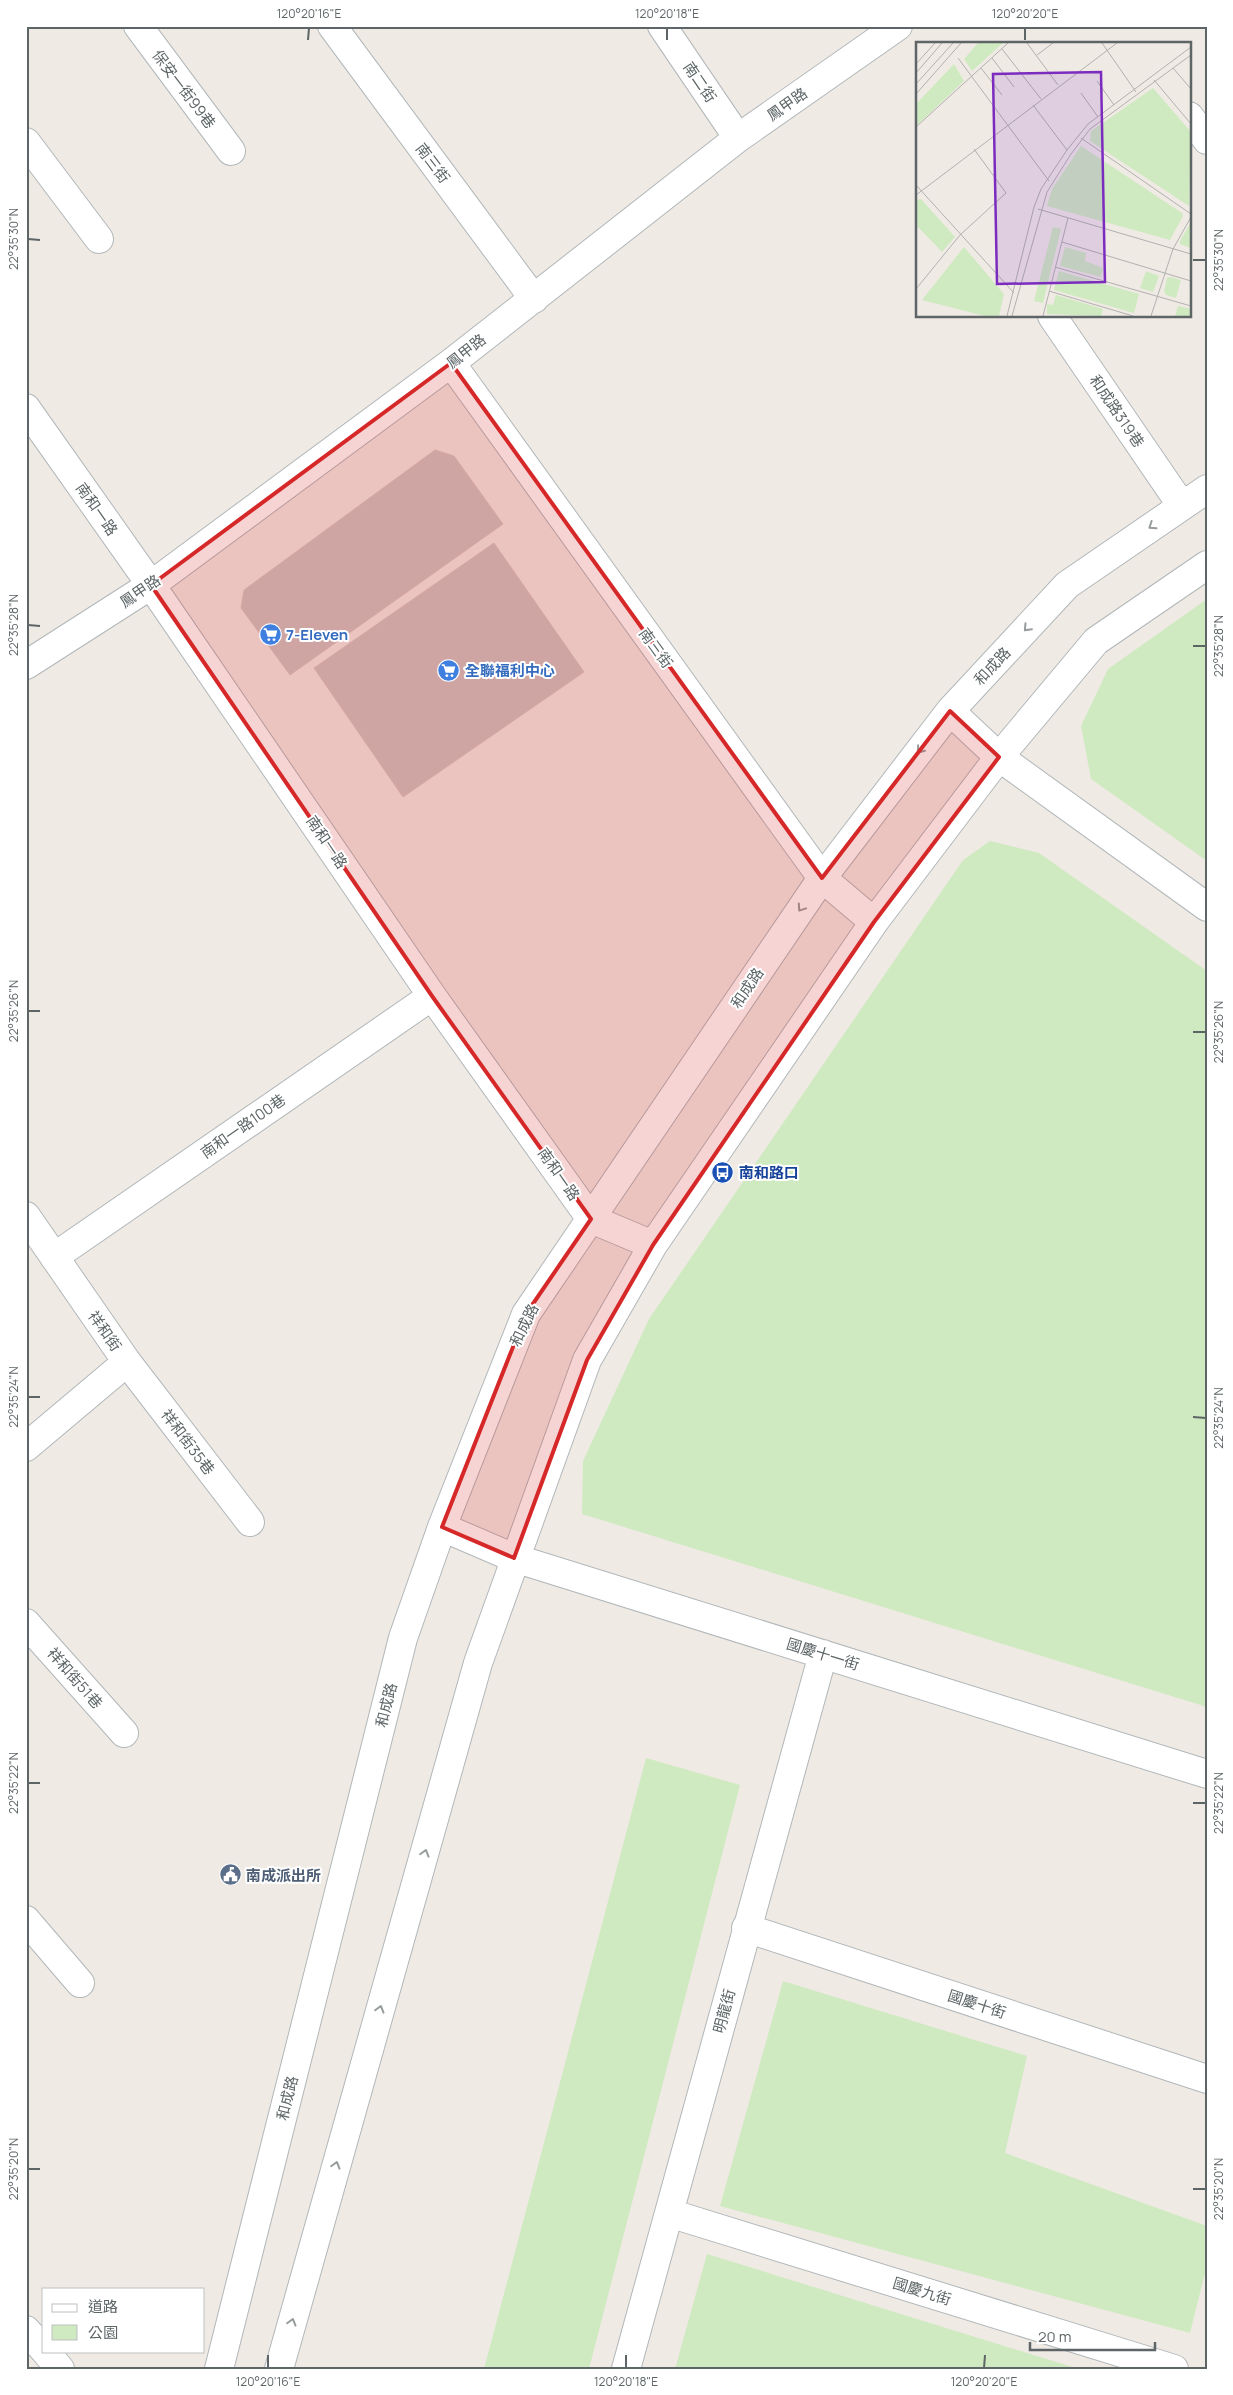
<svg xmlns="http://www.w3.org/2000/svg" width="1233" height="2395" viewBox="0 0 1233 2395" font-family="Manrope,'Noto Sans TC',sans-serif">
  <style>
    .green { fill: #cfeac0 }
    .building { fill: #ccc5c2; stroke: #d6c9c3 }
    .lines { fill: none; stroke-linecap: round; stroke-linejoin: round }
    .minor-casing { stroke: #b1b7b9; stroke-width: 30 }
    .minor { stroke: #fff; stroke-width: 28 }
    .oneway { stroke: #969b9c }
    .marked { fill: #d62828; fill-opacity: 0.2; stroke: #d62828; stroke-width: 4; stroke-linejoin: round }
    .ticks { fill: none; stroke: #5d6567; stroke-width: 2 }
    .labels { text-anchor: middle; dominant-baseline: central; stroke-width: 4; stroke-linejoin: round; paint-order: stroke }
    .street-label { font-size: 15px; fill: #5d6567; stroke: #fff }
    .shop-label { font-size: 15px; font-weight: bold; fill: #366cbe; stroke: #fff; text-anchor: start }
    .transit-label { font-size: 15px; font-weight: bold; fill: #164399; stroke: #fff; text-anchor: start }
    .service-label { font-size: 15px; font-weight: bold; fill: #4e5e75; stroke: #fff; text-anchor: start }
    .inset-road { fill: none; stroke: #b1b1af; stroke-width: 1 }
    .view { fill: #7b2cbf; fill-opacity: 0.15; stroke: #7b2cbf; stroke-width: 2.5 }
    .inset-edge { fill: none; stroke: #5d6567; stroke-width: 2.5 }
    .neatline { fill: none; stroke: #5d6567; stroke-width: 2 }
    .ticks-label { font-size: 12px; text-anchor: middle; fill: #5d6567 }
  </style>
  <rect width="100%" height="100%" fill="#f0eae5"/>
  <path class="green" d="M1207 599V861L1091 779 1081 726 1108 669Z
    M990 841 1039 853 1207 971V1707L582 1514 583 1461 649 1319 963 860Z
    M646 1758 740 1785 589 2369H484Z
    M783 1981 1027 2056 1005 2153 1207 2226V2265L1190 2333 720 2206Z
    M707 2254 1079 2369H675Z"/>
  <path class="building" d="M435 450 454 456 503 524 290 675 241 608 244 590Z
    M494 543 584 672 403 797 314 668Z"/>
  <g class="lines">
    <defs>
      <path id="minor" d="M138 26 231 151
        M332 26 534 299
        M662 26 738 138
        M1189 116 1207 140
        M26 142 99 239
        M1052 316 1182 506
        M451 363 822 878 874 922
        M26 408 151 585 432 996 591 1219 653 1245
        M26 665 151 585 451 363 738 138 898 26
        M950 711 999 757 1207 907
        M26 1216 127 1362 26 1447
        M54 1257 432 996
        M127 1362 250 1522
        M442 1527 514 1558 1207 1774
        M26 1623 124 1733
        M26 1920 80 1983
        M746 1928 1207 2079
        M669 2213 1174 2369
        M26 2330 44 2350
        M45 2351 60 2369
        M219 2369 403 1638 442 1527 526 1314 822 878 950 711 1067 585 1207 489
        M279 2369 478 1663 587 1360 653 1245 874 922 999 757 1096 641 1207 565
        M626 2369 823 1654"/>
    </defs>
    <use href="#minor" class="minor-casing"/>
    <use href="#minor" class="minor"/>
  </g>
  <defs><path id="oneway-chevron" d="M-2-3.5L2.5 0L-2 3.5" fill="none" stroke-width="1.6" stroke-linecap="round" stroke-linejoin="round" transform="scale(1.25)"/></defs>
  <g class="oneway">
    <use href="#oneway-chevron" transform="translate(1152 526) rotate(146)"/>
    <use href="#oneway-chevron" transform="translate(1027 628) rotate(133)"/>
    <use href="#oneway-chevron" transform="translate(920 750) rotate(128)"/>
    <use href="#oneway-chevron" transform="translate(801 908) rotate(124)"/>
    <use href="#oneway-chevron" transform="translate(425 1853) rotate(-74)"/>
    <use href="#oneway-chevron" transform="translate(380 2009) rotate(-74)"/>
    <use href="#oneway-chevron" transform="translate(336 2165) rotate(-74)"/>
    <use href="#oneway-chevron" transform="translate(292 2322) rotate(-74)"/>
  </g>
  <path class="marked" d="M451 363 822 878 950 711 999 757 874 922 653 1245 587 1360 514 1558 442 1527 526 1314 591 1219 432 996 151 585Z"/>
  <path class="ticks" d="M308 40 309 28M667 40V28M1025 40V28M28 239 40 240M1193 260H1206M28 625 40 626M1193 646H1206M28 1011H40M1193 1032H1206M28 1397H40M1193 1417 1206 1418M28 1783H40M1193 1803H1206M28 2169H40M1193 2189H1206M268 2368V2355M626 2368V2355M984 2368 985 2355"/>
  <defs>
    <symbol id="supermarket-disc" viewBox="-11 -11 22 22"><circle r="9.5" fill="#3f7fe0" stroke="#fff"/><path d="M-6-5.5h2.5l.6 2H6L4.5 2H-2.5L-4.4-4H-6ZM-1.5 3.2a1.3 1.3 0 1 0 .1 0ZM3 3.2a1.3 1.3 0 1 0 .1 0Z" fill="#fff"/></symbol>
    <symbol id="bus-disc" viewBox="-11 -11 22 22"><circle r="9.5" fill="#1a4fb4" stroke="#fff"/><path d="M-5-6H5V4H4V6H2V4H-2V6H-4V4H-5ZM-3.5-4V0h7V-4ZM-3.5 1.2v1.5H-2V1.2ZM2 1.2v1.5H3.5V1.2Z" fill="#fff"/></symbol>
    <symbol id="civic-disc" viewBox="-11 -11 22 22"><circle r="9.5" fill="#5c6f8a" stroke="#fff"/><path d="M-.6-6.5H3V-4.5H.6V-3L4-1V1h2V6H-6V1h2V-1L-.6-3ZM-1.2 2.5V6h2.4V2.5Z" fill="#fff"/></symbol>
  </defs>
  <g fill-rule="evenodd">
    <use href="#supermarket-disc" x="258" y="622" width="25" height="25"/>
    <use href="#supermarket-disc" x="436" y="658" width="25" height="25"/>
    <use href="#bus-disc" x="710" y="1160" width="25" height="25"/>
    <use href="#civic-disc" x="218" y="1862" width="25" height="25"/>
  </g>
  <g class="labels">
    <g class="street-label">
      <text transform="translate(700 82) rotate(56)">南二街</text>
      <text transform="translate(184 89) rotate(53)">保安一街99巷</text>
      <text transform="translate(787 104) rotate(-35)">鳳甲路</text>
      <text transform="translate(433 163) rotate(53)">南三街</text>
      <text transform="translate(466 351) rotate(-38)">鳳甲路</text>
      <text transform="translate(1117 411) rotate(56)">和成路319巷</text>
      <text transform="translate(97 509) rotate(55)">南和一路</text>
      <text transform="translate(140 591) rotate(-34)">鳳甲路</text>
      <text transform="translate(656 648) rotate(54)">南三街</text>
      <text transform="translate(992 666) rotate(-47)">和成路</text>
      <text transform="translate(327 842) rotate(56)">南和一路</text>
      <text transform="translate(747 988) rotate(-56)">和成路</text>
      <text transform="translate(243 1126) rotate(-35)">南和一路100巷</text>
      <text transform="translate(559 1174) rotate(55)">南和一路</text>
      <text transform="translate(524 1325) rotate(-64)">和成路</text>
      <text transform="translate(105 1331) rotate(55)">祥和街</text>
      <text transform="translate(188 1442) rotate(53)">祥和街35巷</text>
      <text transform="translate(823 1654) rotate(17)">國慶十一街</text>
      <text transform="translate(75 1678) rotate(49)">祥和街51巷</text>
      <text transform="translate(386 1705) rotate(-76)">和成路</text>
      <text transform="translate(977 2004) rotate(18)">國慶十街</text>
      <text transform="translate(724 2011) rotate(-75)">明龍街</text>
      <text transform="translate(287 2098) rotate(-76)">和成路</text>
      <text transform="translate(922 2291) rotate(17)">國慶九街</text>
    </g>
    <g class="shop-label">
      <text x="286" y="634">7-Eleven</text>
      <text x="465" y="670">全聯福利中心</text>
    </g>
    <g class="transit-label">
      <text x="739" y="1172">南和路口</text>
    </g>
    <g class="service-label">
      <text x="246" y="1875">南成派出所</text>
    </g>
  </g>
  <g transform="translate(916 42)">
    <rect width="275" height="275" fill="#f0eae5"/>
    <path d="M62 1H87L56 29 48 17ZM38 22 48 39 0 84V62ZM237 46 275 90 273 164 174 99 175 89ZM165 104 266 171 267 174 254 198 131 164 136 147ZM5 157 39 195 26 210 0 183V158ZM275 180V206L264 202V199ZM137 185 145 187 127 261 118 259ZM48 205 88 252 83 274H69L6 258ZM149 205 170 211 169 219 187 226 185 235 144 224ZM143 229 223 252 218 271 138 248ZM230 229 243 234 237 250 224 246ZM255 235 265 238 260 256 250 253 248 249 251 236ZM140 253 187 267 185 274 131 272V262L137 263ZM262 264 275 267V274H259Z" fill="#cfeac0"/>
    <path class="inset-road" d="M111 1 142 43M186 1 220 50M86 7 125 57M121 13 137 1M42 16 133 139M76 16 98 45M0 22 19 1M65 26 86 53M257 26 275 47M0 31 26 1M238 38 275 82M181 39 198 63M0 42 37 1M165 51 182 75M0 52 45 1M117 63 151 108M0 85 92 1M165 96 275 172M0 143 98 251M0 153 201 1M122 167 275 212M146 200 275 239M139 225 275 264M0 247 44 193 90 151 58 107M133 249 217 274M91 274 118 165 125 147 151 108 172 82 275 5M96 274 131 150 155 112 174 87 275 13M127 274 152 176M235 274 257 207 275 175"/>
    <path class="view" d="M185 30 189 240 81 242 77 32Z"/>
    <rect width="275" height="275" class="inset-edge"/>
  </g>
  <rect width="1233" height="2395" fill="none" stroke="#ffffff" stroke-width="55"/>
  <rect x="42" y="2288" width="162" height="65" fill="#ffffff" stroke="#bec1c2"/>
  <rect x="52" y="2304" width="25" height="8" fill="#ffffff" stroke="#bec1c2"/>
  <text x="88" y="2312" font-size="15" fill="#5d6567">道路</text>
  <rect x="52" y="2325" width="25" height="15" fill="#cfeac0" stroke="#bec1c2"/>
  <text x="88" y="2338" font-size="15" fill="#5d6567">公園</text>
  <path d="M1030 2342v8h125v-8" fill="none" stroke="#5d6567" stroke-width="2.5"/>
  <text x="1038" y="2342" font-size="15" fill="#5d6567" stroke="#ffffff" stroke-width="4" paint-order="stroke">20 m</text>
  <rect x="28" y="28" width="1178" height="2340" class="neatline"/>
  <g class="ticks-label">
    <text x="309" y="18">120°20'16"E</text>
    <text x="667" y="18">120°20'18"E</text>
    <text x="1025" y="18">120°20'20"E</text>
    <text transform="translate(14 239) rotate(-90)" y="4">22°35'30"N</text>
    <text transform="translate(1219 260) rotate(-90)" y="4">22°35'30"N</text>
    <text transform="translate(14 625) rotate(-90)" y="4">22°35'28"N</text>
    <text transform="translate(1219 646) rotate(-90)" y="4">22°35'28"N</text>
    <text transform="translate(14 1011) rotate(-90)" y="4">22°35'26"N</text>
    <text transform="translate(1219 1032) rotate(-90)" y="4">22°35'26"N</text>
    <text transform="translate(14 1397) rotate(-90)" y="4">22°35'24"N</text>
    <text transform="translate(1219 1418) rotate(-90)" y="4">22°35'24"N</text>
    <text transform="translate(14 1783) rotate(-90)" y="4">22°35'22"N</text>
    <text transform="translate(1219 1803) rotate(-90)" y="4">22°35'22"N</text>
    <text transform="translate(14 2169) rotate(-90)" y="4">22°35'20"N</text>
    <text transform="translate(1219 2189) rotate(-90)" y="4">22°35'20"N</text>
    <text x="268" y="2386">120°20'16"E</text>
    <text x="626" y="2386">120°20'18"E</text>
    <text x="984" y="2386">120°20'20"E</text>
  </g>
</svg>
